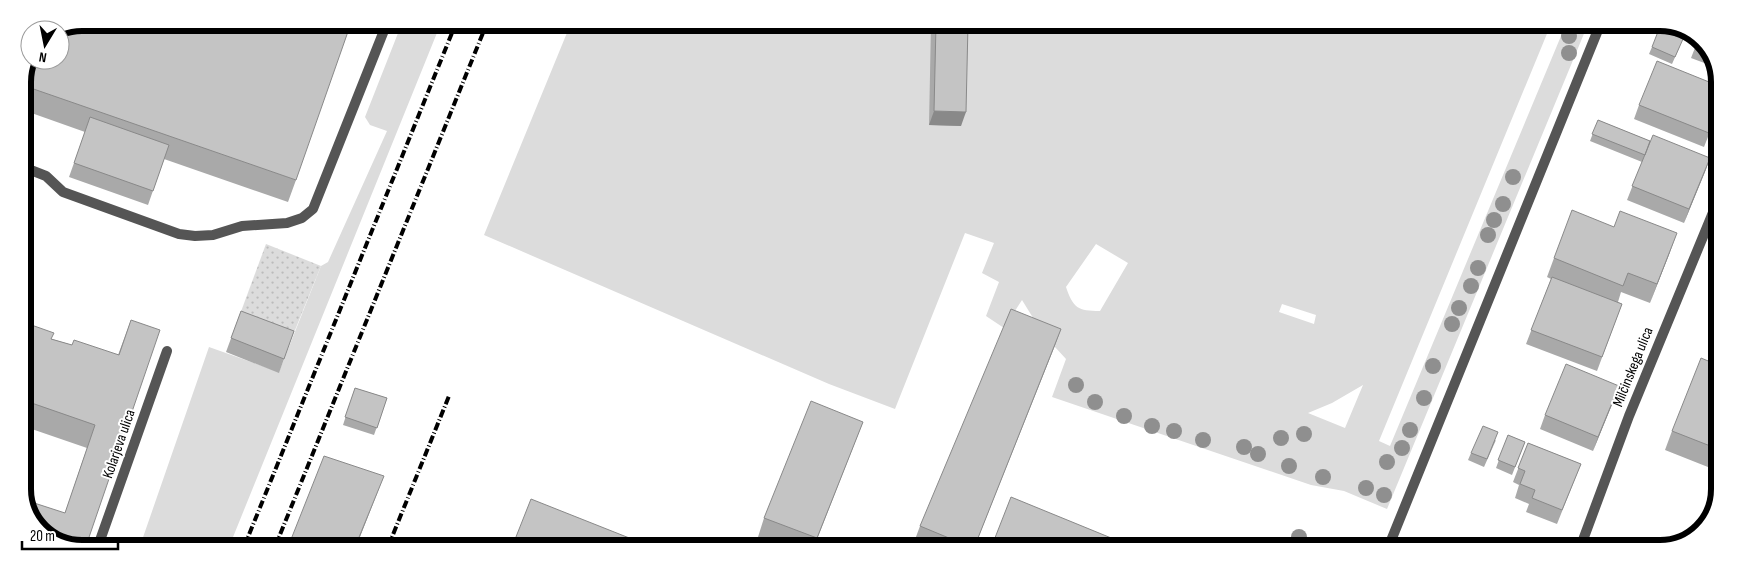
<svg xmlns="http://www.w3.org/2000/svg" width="1742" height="571" viewBox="0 0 1742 571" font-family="'Sofia Sans Condensed',sans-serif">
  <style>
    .grass { fill: #dcdcdc; fill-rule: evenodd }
    .garden { fill: url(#garden-dots) }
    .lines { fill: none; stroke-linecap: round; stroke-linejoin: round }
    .service { stroke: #555; stroke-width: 10 }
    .minor { stroke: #555; stroke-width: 10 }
    .tertiary { stroke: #555; stroke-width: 10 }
    .rail { stroke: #000; stroke-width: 4; stroke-dasharray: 8 2.5 1 2.5; stroke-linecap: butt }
    .tree { fill: #8f8f8f }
    .wall { fill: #a9a9a9 }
    .shaded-wall { fill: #898989 }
    .building { fill: #c4c4c4; stroke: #898989 }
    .labels { text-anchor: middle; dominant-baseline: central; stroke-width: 4; stroke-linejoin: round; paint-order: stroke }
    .street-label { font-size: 15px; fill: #000; stroke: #fff }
    .rim { fill: none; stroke: #000; stroke-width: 6 }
  </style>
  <defs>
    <pattern id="garden-dots" width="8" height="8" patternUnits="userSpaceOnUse" patternTransform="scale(1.25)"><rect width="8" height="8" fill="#dcdcdc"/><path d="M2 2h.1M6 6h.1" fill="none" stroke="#bbb" stroke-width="1.8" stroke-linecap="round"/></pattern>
  </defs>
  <rect width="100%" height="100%" fill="#fff"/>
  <path class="grass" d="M402 23H441L229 547 140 546 209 347 279 372 321 266 328 262 387 131 370 125 365 117Z
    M571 23 1551 24 1379 441 1390 446 1566 24H1588L1387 509 1344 491 1311 485 1052 397 1066 359 1043 334 1022 300 1004 328 986 316 999 282 982 273 994 243 965 233 895 409 829 384 484 235ZM1096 244 1128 263 1100 311C1078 311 1073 308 1066 287ZM1282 304 1316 315 1314 324 1279 312ZM1363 385 1345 428 1308 413 1332 403Z"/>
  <path class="garden" d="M266 244 321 266 289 345 236 325Z"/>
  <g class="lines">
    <path class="service" d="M23 167 46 176 63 192 179 234 195 236 213 235 242 226 287 223 302 218 313 209 387 23
      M98 546 167 351
      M1388 548 1600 25"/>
    <path class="minor" d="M1580 548 1629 416 1719 198"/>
    <path class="tertiary" d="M1343 548H1346"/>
    <path class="rail" d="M244 547 456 23
      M275 547 487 23
      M388 547 449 396"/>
  </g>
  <g class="tree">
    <circle cx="1569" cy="36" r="8"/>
    <circle cx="1569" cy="53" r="8"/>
    <circle cx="1513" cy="177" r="8"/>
    <circle cx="1503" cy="204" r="8"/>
    <circle cx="1494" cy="220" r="8"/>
    <circle cx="1488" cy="235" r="8"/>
    <circle cx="1478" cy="268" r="8"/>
    <circle cx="1471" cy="286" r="8"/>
    <circle cx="1459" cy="308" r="8"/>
    <circle cx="1452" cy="324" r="8"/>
    <circle cx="1433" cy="366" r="8"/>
    <circle cx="1076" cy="385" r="8"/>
    <circle cx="1424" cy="398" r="8"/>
    <circle cx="1095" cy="402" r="8"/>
    <circle cx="1124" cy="416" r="8"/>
    <circle cx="1152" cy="426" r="8"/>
    <circle cx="1410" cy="430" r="8"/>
    <circle cx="1174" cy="431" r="8"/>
    <circle cx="1304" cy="434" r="8"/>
    <circle cx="1281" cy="438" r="8"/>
    <circle cx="1203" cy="440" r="8"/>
    <circle cx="1244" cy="447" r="8"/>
    <circle cx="1402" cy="448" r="8"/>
    <circle cx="1258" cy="454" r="8"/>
    <circle cx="1387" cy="462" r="8"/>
    <circle cx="1289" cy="466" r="8"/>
    <circle cx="1323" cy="477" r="8"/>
    <circle cx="1366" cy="488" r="8"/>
    <circle cx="1384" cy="495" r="8"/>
    <circle cx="1299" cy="537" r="8"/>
  </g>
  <path class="wall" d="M931 24H968L961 126 929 125Z
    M1698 40 1707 46 1715 67 1691 58Z
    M1680 46 1672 64 1649 54 1652 47Z
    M22 82 296 180 288 202 164 159 148 205 69 177 85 132 23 110Z
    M1719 86V109L1704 147 1634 119 1639 105Z
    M1598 120 1650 141 1710 158 1684 223 1627 200 1642 162 1590 141Z
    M1670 252 1650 303 1621 292 1618 302 1622 304 1597 371 1526 344 1551 279 1547 277 1554 258Z
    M241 311 294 331 279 373 226 352Z
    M1718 314V327L1714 326Z
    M131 320 86 546 65 513 87 448 23 426V322L52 339 72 345 118 355Z
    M1061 329 974 548H918L913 545 920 526Z
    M1718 365V471L1665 450 1672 431Z
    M1619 386 1593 451 1540 429 1545 415Z
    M355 388 387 398 374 435 343 425Z
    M863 422 814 547H785L758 537 764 518Z
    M1508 435 1525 442 1512 475 1496 468Z
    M1496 440 1484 467 1468 460 1471 453Z
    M1528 443 1581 464 1557 524 1526 512 1529 504 1515 498 1519 485 1513 482Z"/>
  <path class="shaded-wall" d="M934 111 966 112 961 126 929 125Z
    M1710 158 1705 172 1684 223 1689 209Z
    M1677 233 1670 252 1650 303 1657 284Z
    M1061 329 1054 348 974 548Z
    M1619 386 1614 400 1593 451 1598 437Z
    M384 476 356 547H355Z"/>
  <path class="building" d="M82 22 351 23 296 180 22 85V82L32 60H60V32Z
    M936 24H968L966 112 934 111Z
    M1659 29 1683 39 1675 57 1652 47Z
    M1698 40 1707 46 1708 48 1696 44Z
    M1657 61 1719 86V107L1709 133 1639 105Z
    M90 117 169 145 153 191 74 163Z
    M1598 120 1650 141 1645 155 1592 134Z
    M1653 135 1710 158 1689 209 1632 186Z
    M1572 210 1614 227 1620 211 1677 233 1657 284 1628 273 1623 286 1554 258Z
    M1552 277 1622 304 1602 357 1531 330Z
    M1011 309 1061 329 974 548H973L920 526Z
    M241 311 294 331 284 359 231 338Z
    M131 320 160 330 86 546H66L35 525 25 500 65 513 95 425 23 400V322L54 333 51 339 72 345 74 340 119 355Z
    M1701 358 1718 365V449L1672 431Z
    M1566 364 1619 386 1598 437 1545 415Z
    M355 388 387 398 377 428 345 417Z
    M811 401 863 422 817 538 764 518Z
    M1483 426 1498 432 1487 459 1471 453Z
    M1508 435 1525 442 1515 467 1498 460Z
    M1528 443 1581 464 1562 510 1532 498 1535 490 1520 484 1525 471 1518 468Z
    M324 456 384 476 355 547H288Z
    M1011 497 1121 542 1119 548H991Z
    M531 499 652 547H512Z"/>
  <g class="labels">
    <g class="street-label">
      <text transform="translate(1633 367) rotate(-68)">Milčinskega ulica</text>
      <text transform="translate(119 444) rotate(-71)">Kolarjeva ulica</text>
    </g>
  </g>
  <path d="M0 0H1742V571H0ZM82 31H1660A51 51 0 0 1 1711 82V489A51 51 0 0 1 1660 540H82A51 51 0 0 1 31 489V82A51 51 0 0 1 82 31Z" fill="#fff" fill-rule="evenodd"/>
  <path class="rim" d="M82 31H1660A51 51 0 0 1 1711 82V489A51 51 0 0 1 1660 540H82A51 51 0 0 1 31 489V82A51 51 0 0 1 82 31Z"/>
  <g transform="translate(45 45) rotate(190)"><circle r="24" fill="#ffffff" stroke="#999999"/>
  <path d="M0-4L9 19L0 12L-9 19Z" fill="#000000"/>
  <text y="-8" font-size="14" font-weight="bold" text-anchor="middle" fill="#000000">N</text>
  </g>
  <path d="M22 541v8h96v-8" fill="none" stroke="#000000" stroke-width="2.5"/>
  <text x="30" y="541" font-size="15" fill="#000000" stroke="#ffffff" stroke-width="4" paint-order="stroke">20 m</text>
</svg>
